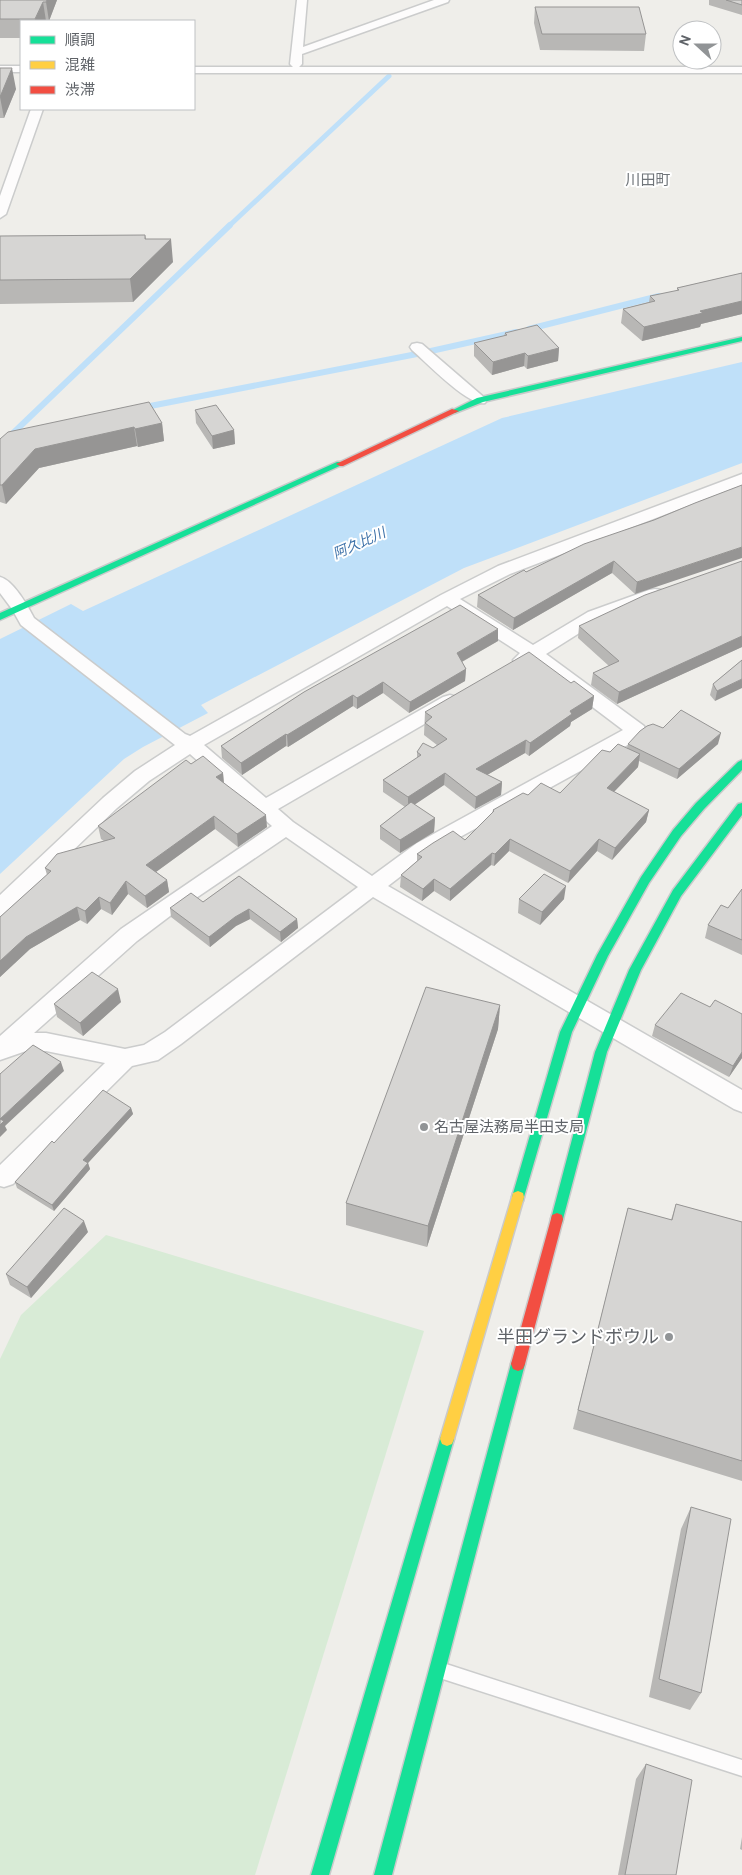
<svg xmlns="http://www.w3.org/2000/svg" width="742" height="1875" viewBox="0 0 742 1875" font-family="Cabin,'Noto Sans JP',sans-serif">
  <style>
    .green { fill: #d8ebd6 }
    .water { fill: #bfe0f9 }
    .lines { fill: none; stroke-linecap: round; stroke-linejoin: round }
    .stream-far1 { stroke: #bfe0f9; stroke-width: 5 }
    .stream { stroke: #bfe0f9; stroke-width: 6 }
    .lane-casing { stroke: #cbcccc; stroke-width: 3 }
    .street-casing { stroke: #cbcccc; stroke-width: 3 }
    .fast-casing { stroke: #cacacb; stroke-width: 3 }
    .slow-casing { stroke: #cacacb; stroke-width: 3 }
    .jam-casing { stroke: #cacacb; stroke-width: 3 }
    .lane { fill: #fdfcfc; fill-rule: evenodd }
    .street { fill: #fdfcfc; fill-rule: evenodd }
    .fast { fill: #16e098; fill-rule: evenodd }
    .slow { fill: #ffcf43; fill-rule: evenodd }
    .jam { fill: #f24e42; fill-rule: evenodd }
    .wall { fill: #b8b7b5 }
    .shaded-wall { fill: #969594 }
    .building { fill: #d6d5d3; stroke: #969594 }
    .poi-dot { fill: #919496; stroke: #fff; stroke-width: 2 }
    .labels { text-anchor: middle; dominant-baseline: central; stroke-width: 4; stroke-linejoin: round; paint-order: stroke }
    .far-water-label { font-size: 14px; font-style: italic; fill: #4174aa; stroke: #fff }
    .far-quarter-label { font-size: 15px; fill: #70757a; stroke: #fff }
    .poi-label { font-size: 15px; fill: #5f6368; stroke: #fff; text-anchor: start }
    .near-poi-label { font-size: 18px; fill: #5f6368; stroke: #fff; text-anchor: end }
  </style>
  <rect width="100%" height="100%" fill="#efeeea"/>
  <path class="green" d="M106 1235 424 1331 255 1875H0V1359L21 1315Z"/>
  <path class="water" d="M742 362V463L464 568 201 705 208 713 143 747 124 759 0 874V639L71 604 83 611 502 418Z"/>
  <g class="lines">
    <path class="stream-far1" d="M229 226 389 76"/>
    <path class="stream" d="M529 329 659 296
      M140 408 422 353 516 332
      M9 437 230 225"/>
    <defs>
      <path id="lane" d="M443 1663 742 1760V1776L443 1679 437 1677 435 1671 437 1665Z"/>
      <path id="street" d="M297 0H307L303 47 434 0H449L448 2 302 54V64L299 67H742V73H194V67H293L290 64Z
        M0 66H21V72H0Z
        M31 109H43L6 214 0 218V196Z
        M417 343 422 344 487 400 485 403C469 407 426 362 412 350L410 347 412 344Z
        M742 474V485L510 574 460 599 533 645 588 612 649 590 655 589 661 590 664 594 661 598 600 620 546 654 644 726 646 731 644 736 431 853 388 886 742 1090V1112L734 1109 373 897 181 1044 158 1060 132 1066 13 1184 4 1187 0 1186V1165L105 1063 46 1051H26L0 1060V1036L121 929 272 826 190 754 149 781 117 808 7 914 0 916V895L103 798 135 771 175 745 21 625 12 609 0 593V577C13 580 28 606 34 618L185 734 190 736 441 595 498 566ZM447 606 520 653 513 660 516 664 522 666 533 662 623 730 417 843 372 876 293 822 278 809 457 705 459 701 457 697 450 695 443 697 266 798 204 745ZM286 837 358 887 165 1032 144 1045 125 1049 46 1033H34L137 941 174 913Z"/>
      <path id="fast" d="M742 337V341L483 402 455 413 451 411 477 398Z
        M337 462H340L344 464 0 620V613Z
        M742 760V770L704 809 681 836 649 883 608 956 572 1032 524 1197 523 1201 518 1203 513 1201 512 1197 560 1032 597 955 641 877 673 830 696 803 738 762Z
        M742 803V815L681 896 641 970 607 1052 563 1219 562 1223 557 1225 552 1223 551 1219 595 1052 629 970 673 890 738 804Z
        M518 1357 523 1359 525 1364 392 1875H374L511 1364 513 1359Z
        M447 1432 452 1434 454 1439 329 1875H311L440 1439 442 1434Z"/>
      <path id="slow" d="M518 1191 523 1193 524 1197 454 1439 452 1444 447 1446 442 1444 440 1439 512 1197 513 1193Z"/>
      <path id="jam" d="M452 409 459 411 343 466H340L336 464Z
        M557 1213 562 1215 563 1219 525 1364 523 1369 518 1371 513 1369 511 1364 551 1219 552 1215Z"/>
    </defs>
    <use href="#lane" class="lane-casing"/>
    <use href="#street" class="street-casing"/>
    <use href="#fast" class="fast-casing"/>
    <use href="#slow" class="slow-casing"/>
    <use href="#jam" class="jam-casing"/>
    <use href="#lane" class="lane"/>
    <use href="#street" class="street"/>
    <use href="#fast" class="fast"/>
    <use href="#slow" class="slow"/>
    <use href="#jam" class="jam"/>
  </g>
  <path class="wall" d="M0 0H57L49 21H21V38H0Z
    M709 0H742V15L709 5Z
    M535 7 646 34 644 51 540 50 534 23Z
    M0 68 16 89 4 118H0Z
    M145 235 146 239 173 262 133 302 0 304V236Z
    M742 273V314L701 324 700 327 642 341 621 323 623 309 649 302 650 296 677 291V288Z
    M505 333 559 348 558 361 527 369 524 366 492 375 474 356V343L504 336Z
    M195 410 234 430 235 444 213 449 196 423Z
    M162 423 164 441 138 447 137 446 39 468 6 504 0 502V439Z
    M654 520 635 594 612 573 513 630 477 607 478 595 526 572Z
    M742 561V647L617 704 591 685 593 673 609 666 578 638 579 626Z
    M498 641 462 662 466 669 465 681 409 713 383 693 357 709 353 706 288 747 286 746 242 775 222 758 221 746 304 692Z
    M742 660 715 701 710 695 713 684Z
    M571 683 594 696 592 709 571 722 570 726 529 756 525 753 487 775 502 782 501 795 475 809 444 785 414 805 435 818 434 832 400 853 380 839V826L405 807 383 792V780L417 758V752L433 748 437 745 424 735 425 712Z
    M663 728 718 744 677 779 639 761 638 767 614 792 649 810 646 822 612 860 597 851 568 883 509 851 494 866 491 865 450 901 434 891 422 901 400 887 401 875 417 861V854L465 840 492 813 493 810 528 795 560 793 610 752 627 748 628 744Z
    M191 764 223 773 224 783 267 827 238 847 215 829 156 872 167 880 169 892 147 908 128 894 112 915 101 909 87 924 80 920 30 949 0 977V917L47 875 45 868 104 841 101 839 98 826Z
    M239 876 297 919 298 928 281 942 250 919 236 926 210 947 171 917 170 908 203 902Z
    M742 889V955L705 938 708 925 728 908Z
    M519 899H564L540 925 518 913Z
    M121 1002 83 1036 57 1017 54 1004Z
    M500 1005 498 1029 427 1247 346 1225V1203Z
    M655 1025 742 1058 729 1077 652 1036Z
    M131 1108 133 1114 88 1163 90 1169 54 1211 17 1188 15 1182 54 1143Z
    M676 1204 742 1222V1481L573 1429 628 1208 671 1220Z
    M88 1232 31 1298 10 1285 6 1274Z
    M691 1507 701 1693 690 1710 649 1697 681 1529Z
    M646 1764 676 1875H618L636 1779Z
    M742 1837V1850L740 1849Z"/>
  <path class="shaded-wall" d="M47 0H57L49 21 46 2Z
    M43 2 46 21H35V19Z
    M12 68 16 89 4 118 0 97Z
    M145 235 148 257 171 239 173 262 133 302 130 279 145 239Z
    M742 301V314L701 324 700 327 642 341 644 327 700 311Z
    M559 348 558 361 527 369 528 356Z
    M525 353 524 366 492 375 493 362Z
    M162 423 164 441 138 447 135 429Z
    M134 427 137 446 39 468 6 504 2 485 35 449Z
    M234 430 235 444 213 449 212 436Z
    M742 547V558L635 594 637 582Z
    M614 561 612 573 513 630 514 618Z
    M498 629V641L456 665 457 653Z
    M742 636V647L617 704 619 692Z
    M466 669 465 681 409 713 410 702Z
    M742 679V688L715 701 717 691Z
    M383 682V693L357 709V698Z
    M353 695V706L288 747 287 735Z
    M594 696 592 709 571 722 570 726 529 756 530 743 570 711Z
    M721 733 718 744 677 779 679 769Z
    M286 734V746L242 775 241 763Z
    M526 740 525 753 475 782 476 769Z
    M640 754 638 767 605 801 607 788Z
    M223 773 224 786 216 777Z
    M445 773 444 785 408 809V797Z
    M502 782 501 795 475 809 476 797Z
    M649 810 646 822 612 860 615 848Z
    M266 815 267 827 238 847 237 834Z
    M214 816 215 829 149 877 146 865Z
    M435 818 434 832 400 853V840Z
    M510 839 509 851 494 866 495 854Z
    M599 839 597 851 568 883 570 871Z
    M492 853 491 865 450 901V889Z
    M434 879V891L422 901 423 889Z
    M167 880 169 892 147 908 145 896Z
    M126 881 128 894 112 915 110 903Z
    M566 886 564 899 540 925 542 912Z
    M99 897 101 909 87 924 85 911Z
    M77 907 80 920 30 949 0 977V961L26 937Z
    M249 909 250 919 236 926 210 947 209 937 235 917Z
    M297 919 298 928 281 942 280 932Z
    M118 989 121 1002 83 1036 80 1023Z
    M500 1005 498 1029 427 1247 428 1226Z
    M742 1052V1058L729 1077 733 1066Z
    M61 1062 64 1071 5 1126 7 1130 0 1137V1119Z
    M131 1108 133 1114 88 1163 90 1169 54 1211 52 1205 83 1160Z
    M84 1221 88 1232 31 1298 27 1287Z"/>
  <path class="building" d="M0 0H47L46 2H43L35 19H0Z
    M726 0H742V5Z
    M535 7H639L646 34H542Z
    M0 68H12L0 97Z
    M145 235V239H171L130 279 0 280V236Z
    M742 273V301L700 311 703 313 644 327 623 309 655 301 650 296 679 290 677 288Z
    M537 325 559 348 528 356 525 353 493 362 474 343 507 335 505 333Z
    M149 402 162 423 135 429 134 427 35 449 2 485H0V439L8 432Z
    M216 405 234 430 212 436 195 410Z
    M742 485V547L637 582 614 561 514 618 478 595 524 570 526 572 584 544 654 520 695 503Z
    M742 561V636L619 692 593 673 619 661 579 626 645 595Z
    M460 605 498 629 457 653 466 669 410 702 383 682 357 698 353 695 287 735 286 734 241 763 221 746 304 692Z
    M529 652 571 683 574 681 594 696 570 711 572 714 530 743 526 740 476 769 502 782 476 797 445 773 408 797 383 780 421 755 417 752 423 743 433 748 447 739 425 723 432 717 425 712Z
    M742 660V679L717 691 713 684Z
    M681 710 721 733 679 769 628 744 640 731 647 726 653 724 663 728Z
    M618 744 640 754 607 788 649 810 615 848 599 839 570 871 510 839 495 854 492 853 450 889 434 879 423 889 401 875 422 857 417 854 433 843 453 831 465 840 494 811 493 810 523 793 528 795 541 783 560 793 602 750 610 752Z
    M203 756 223 773 216 777 266 815 237 834 214 816 146 865 167 880 145 896 126 881 110 903 99 897 85 911 77 907 26 937 0 961V917L51 871 45 868 57 854 115 838 98 826 186 760 191 764Z
    M411 802 435 818 400 840 380 826Z
    M544 874 566 886 542 912 519 899Z
    M239 876 297 919 280 932 249 909 235 917 209 937 170 908 191 893 203 902Z
    M742 889V940L708 925 721 905 728 908Z
    M92 972 118 989 80 1023 54 1004Z
    M426 987 500 1005 428 1226 346 1203Z
    M681 993 710 1007 715 1000 742 1014V1052L733 1066 655 1025Z
    M33 1045 61 1062 0 1119 4 1121 0 1125V1074Z
    M103 1090 131 1108 83 1160 88 1163 52 1205 15 1182 52 1141 54 1143Z
    M676 1204 742 1222V1461L578 1410 628 1208 672 1220Z
    M64 1208 84 1221 27 1287 6 1274Z
    M691 1507 731 1519 701 1693 659 1679Z
    M646 1764 692 1780 676 1875H625Z"/>
  <g class="poi-dot">
    <circle cx="424" cy="1127" r="5"/>
    <circle cx="669" cy="1337" r="5"/>
  </g>
  <g class="labels">
    <g class="far-water-label">
      <text transform="translate(359 543) rotate(-24)">阿久比川</text>
    </g>
    <g class="far-quarter-label">
      <text x="648" y="180">川田町</text>
    </g>
    <g class="poi-label">
      <text x="434" y="1127">名古屋法務局半田支局</text>
    </g>
    <g class="near-poi-label">
      <text x="659" y="1337">半田グランドボウル</text>
    </g>
  </g>
  <rect x="20" y="20" width="175" height="90" fill="#ffffff" stroke="#bfc1c3"/>
  <rect x="30" y="36" width="25" height="8" fill="#16e098" stroke="#bfc1c3"/>
  <text x="65" y="45" font-size="15" fill="#5f6368">順調</text>
  <rect x="30" y="61" width="25" height="8" fill="#ffcf43" stroke="#bfc1c3"/>
  <text x="65" y="70" font-size="15" fill="#5f6368">混雑</text>
  <rect x="30" y="86" width="25" height="8" fill="#f24e42" stroke="#bfc1c3"/>
  <text x="65" y="95" font-size="15" fill="#5f6368">渋滞</text>
  <g transform="translate(697 45) rotate(291)"><circle r="24" fill="#ffffff" stroke="#bfc1c3"/>
  <path d="M0-4L9 19L0 12L-9 19Z" fill="#919496"/>
  <text y="-8" font-size="14" font-weight="bold" text-anchor="middle" fill="#5f6368">N</text>
  </g>
</svg>
